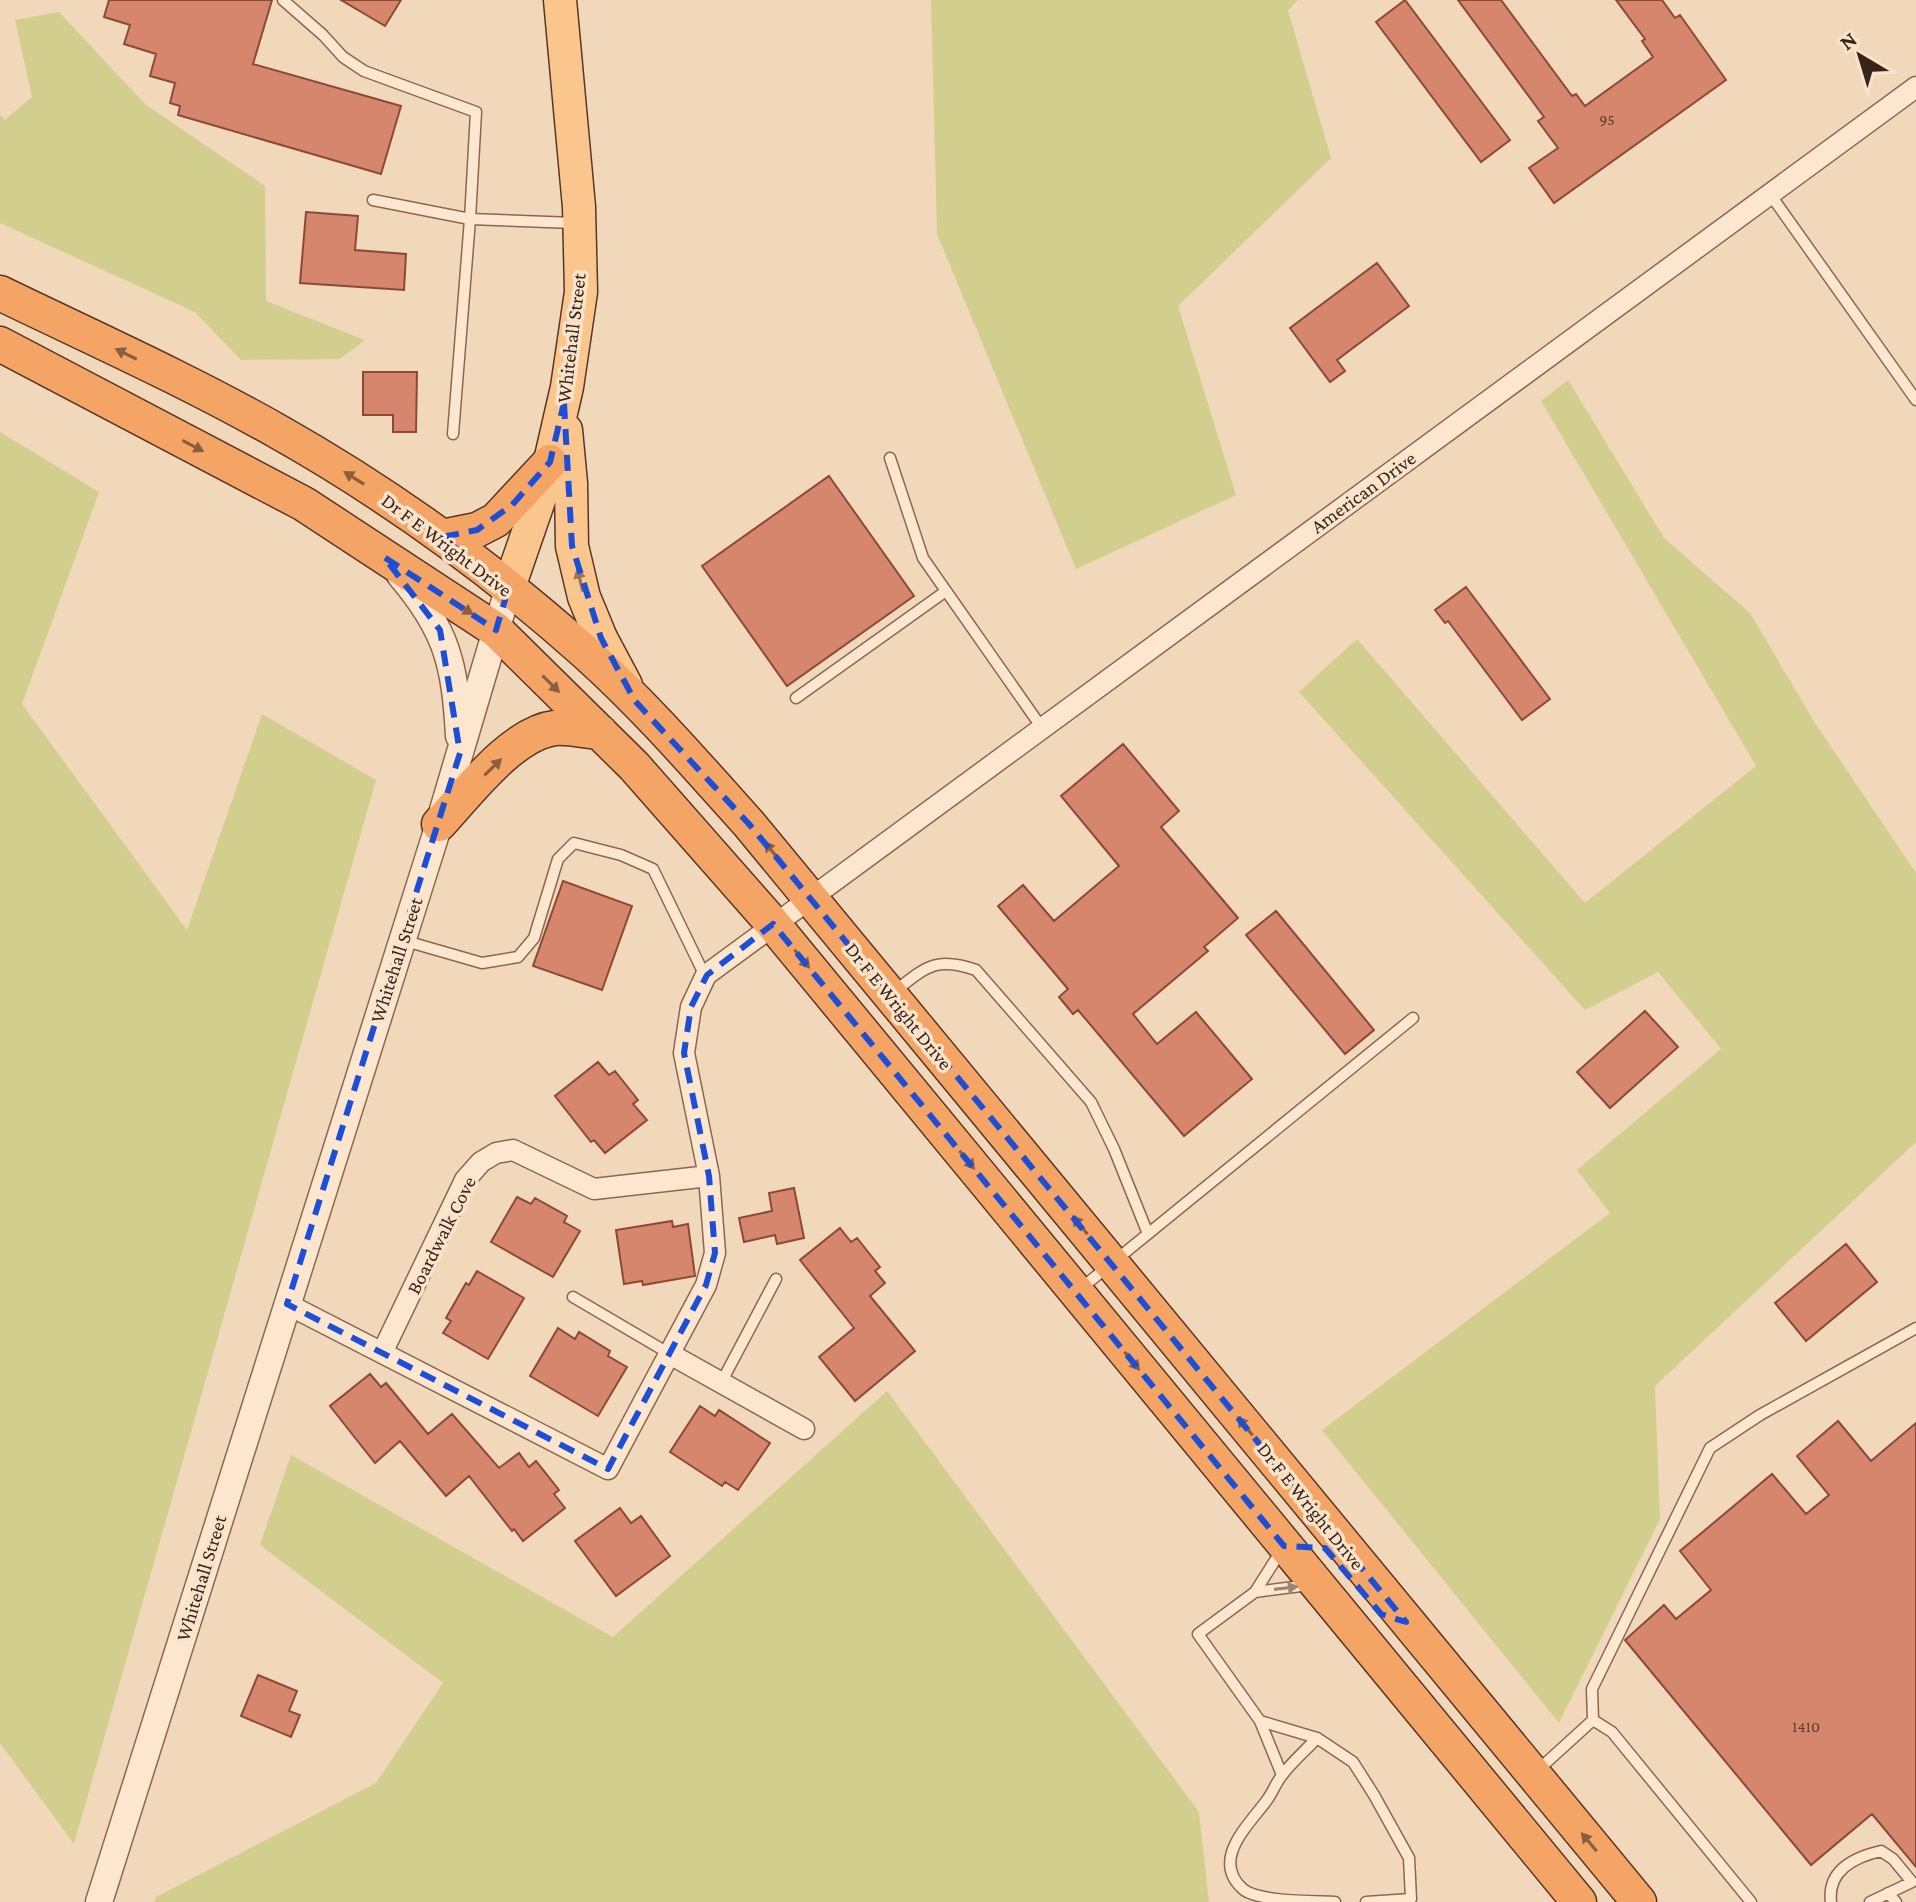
<svg xmlns="http://www.w3.org/2000/svg" width="1916" height="1902" viewBox="0 0 1916 1902" font-family="'Crimson Pro',serif">
  <style>
    .green { fill: #d1ce8e }
    .building { fill: #d5866c; stroke: #8c4a36; stroke-width: 2 }
    .lines { fill: none; stroke-linecap: round; stroke-linejoin: round }
    .service-casing { stroke: #8b6753; stroke-width: 13 }
    .minor-casing { stroke: #8b6753; stroke-width: 23 }
    .tertiary-casing { stroke: #8b6753; stroke-width: 29 }
    .primary-casing { stroke: #583628; stroke-width: 35 }
    .trunk-casing { stroke: #583628; stroke-width: 37 }
    .service { stroke: #fce7ce; stroke-width: 10 }
    .minor { stroke: #fce7ce; stroke-width: 20 }
    .tertiary { stroke: #fce7ce; stroke-width: 26 }
    .primary { stroke: #fbc68d; stroke-width: 32 }
    .trunk { stroke: #f4a566; stroke-width: 34 }
    .oneway { fill: #8d5e3c }
    .oneway2 { fill: #9a7454 }
    .oneway3 { fill: #9a8574 }
    .marked { fill: none; stroke: #1d4ed8; stroke-width: 6; stroke-dasharray: 16 10; stroke-linejoin: round }
    .labels { text-anchor: middle; dominant-baseline: central; stroke-width: 7; stroke-linejoin: round; paint-order: stroke }
    .number-label { font-size: 16px; fill: #5f3c2e }
    .street-label { font-size: 20px; fill: #38231a; stroke: #f9e4cb }
  </style>
  <rect width="100%" height="100%" fill="#f2d8bb"/>
  <path class="green" d="M931 0H1298L1288 10 1331 158 1178 306 1236 495 1076 569 937 234Z
    M59 12 146 105 265 186 266 301 365 340 340 359 241 360 195 312 0 223V115L5 120 32 97 15 20Z
    M1568 380 1664 538 1750 613 1815 723 1916 873V1142L1655 1386 1660 1519 1559 1723 1322 1430 1610 1213 1577 1170 1721 1049 1658 972 1585 1010 1299 692 1357 639 1585 903 1756 766 1541 401Z
    M0 432 99 492 22 704 187 930 262 714 376 780 74 1844 0 1743Z
    M887 1391 1199 1812 1209 1902H154L156 1897 376 1783 443 1683 260 1545 291 1455 613 1637Z"/>
  <path class="building" d="M109 0H272L253 64 401 106 381 174 178 115 180 106 170 103 175 83 150 76 156 54 124 44 130 25 104 17Z
    M341 0H401L385 26Z
    M1405 0 1510 140 1481 162 1376 22Z
    M1458 0H1501L1572 96 1576 94 1585 106 1653 57 1642 41 1645 39 1616 0H1662L1675 18 1680 15 1726 80 1554 203 1529 168 1558 148 1538 121 1544 117Z
    M306 212 358 216 355 250 406 254 404 290 300 283Z
    M1377 263 1409 306 1337 360 1345 371 1330 382 1290 328Z
    M363 372H417L416 432H393V415H363Z
    M829 476 914 596 787 686 702 566Z
    M1466 587 1550 699 1522 720 1448 621 1445 623 1435 610Z
    M1123 744 1179 811 1161 827 1238 918 1204 947 1208 951 1133 1014 1157 1044 1196 1012 1252 1079 1184 1136 1078 1010 1073 1014 1059 997 1068 989 998 906 1023 885 1054 921 1119 866 1061 796Z
    M563 881 632 906 602 990 533 966Z
    M1276 911 1374 1030 1345 1054 1246 935Z
    M1645 1011 1678 1047 1610 1108 1577 1072Z
    M598 1062 609 1075 615 1071 638 1100 633 1104 647 1120 605 1153 594 1140 591 1142 555 1096Z
    M794 1188 804 1238 777 1244 775 1235 744 1242 739 1218 772 1211 769 1193Z
    M517 1197 531 1204 535 1198 567 1216 564 1222 580 1231 553 1277 491 1242Z
    M672 1221 673 1227 688 1224 695 1276 643 1285 642 1281 624 1284 616 1230Z
    M840 1228 851 1242 857 1238 880 1267 875 1271 885 1283 870 1296 915 1351 855 1401 819 1357 854 1328 800 1260Z
    M1846 1244 1877 1282 1806 1341 1775 1303Z
    M477 1271 524 1298 488 1359 443 1333 451 1321 446 1318 466 1283 469 1285Z
    M558 1328 575 1339 579 1332 610 1351 608 1356 627 1367 598 1416 530 1376Z
    M370 1374 381 1387 386 1383 428 1434 452 1414 499 1468 519 1453 529 1467 536 1461 559 1490 554 1494 565 1508 523 1541 514 1529 512 1531 469 1476 446 1496 400 1441 375 1463 330 1406Z
    M700 1406 715 1416 719 1410 770 1443 738 1490 725 1482 722 1486 670 1452Z
    M1838 1421 1871 1461 1916 1423V1867L1872 1814 1811 1865 1625 1640 1664 1605 1676 1619 1711 1590 1680 1551 1772 1474 1806 1514 1829 1495 1797 1456Z
    M620 1508 631 1523 641 1516 670 1556 616 1596 575 1541Z
    M258 1675 297 1691 289 1711 300 1715 291 1737 241 1716Z"/>
  <g class="lines">
    <defs>
      <path id="service" d="M283 0 323 35 343 57 364 71 476 112 470 219 574 223
        M1770 194 1916 400
        M373 200 470 219 453 434
        M890 458 923 558 1042 728
        M796 698 946 591
        M402 940 482 963 518 957 534 938 558 859 574 843 621 855 653 869 705 976
        M895 991C926 967 936 956 976 970L1091 1102 1114 1149 1148 1234
        M1079 1290 1413 1018
        M573 1297 670 1354
        M721 1383 776 1279
        M1255 1592 1309 1585
        M1593 1720 1592 1689 1710 1448 1760 1415 1916 1328
        M1260 1721 1198 1634 1255 1592 1281 1551
        M1537 1771 1593 1720 1612 1732 1751 1902
        M1282 1775 1260 1721 1317 1738
        M1888 1893 1896 1902
        M1335 1902C1312 1901 1262 1902 1244 1890 1209 1860 1249 1825 1267 1800 1273 1792 1276 1782 1283 1774 1293 1761 1306 1750 1317 1738L1353 1762 1374 1795 1409 1858 1411 1899 1366 1902
        M1831 1902C1827 1870 1855 1857 1881 1851L1893 1859 1912 1882 1870 1902"/>
      <path id="minor" d="M287 1304 608 1469 706 1285 715 1253 709 1176 684 1053 691 1007 706 975 1916 87
        M382 1353 465 1180 481 1162 496 1153 513 1150 594 1189 709 1176
        M670 1354 804 1429"/>
      <path id="tertiary" d="M400 575C447 630 455 664 459 736
        M99 1902 435 837 508 590"/>
      <path id="primary" d="M566 430 571 483 572 546 584 597 601 638 626 685
        M508 590 545 483 567 387 581 292 579 207 560 0"/>
      <path id="trunk" d="M0 293C93 338 187 380 277 431 387 493 492 569 586 653 645 706 697 766 749 824L1639 1902
        M0 344 304 504 496 630 634 766 773 924 1579 1902
        M442 537 477 530 496 520 550 462
        M439 824C467 794 512 733 555 728 569 727 586 731 600 732"/>
    </defs>
    <use href="#service" class="service-casing"/>
    <use href="#minor" class="minor-casing"/>
    <use href="#tertiary" class="tertiary-casing"/>
    <use href="#primary" class="primary-casing"/>
    <use href="#trunk" class="trunk-casing"/>
    <use href="#service" class="service"/>
    <use href="#minor" class="minor"/>
    <use href="#tertiary" class="tertiary"/>
    <use href="#primary" class="primary"/>
    <use href="#trunk" class="trunk"/>
  </g>
  <defs><path id="oneway-solid" d="M-6-.8H1V-3.2L6.5 0L1 3.2V.8H-6Z" transform="scale(2)"/></defs>
  <g class="oneway">
    <use href="#oneway-solid" transform="translate(126 354) rotate(-154)"/>
    <use href="#oneway-solid" transform="translate(193 446) rotate(28)"/>
    <use href="#oneway-solid" transform="translate(354 478) rotate(-148)"/>
    <use href="#oneway-solid" transform="translate(463 608) rotate(33)"/>
    <use href="#oneway-solid" transform="translate(551 684) rotate(45)"/>
    <use href="#oneway-solid" transform="translate(493 767) rotate(-44)"/>
    <use href="#oneway-solid" transform="translate(772 851) rotate(-129)"/>
    <use href="#oneway-solid" transform="translate(802 959) rotate(51)"/>
    <use href="#oneway-solid" transform="translate(967 1160) rotate(51)"/>
    <use href="#oneway-solid" transform="translate(1080 1225) rotate(-129)"/>
    <use href="#oneway-solid" transform="translate(1132 1361) rotate(51)"/>
    <use href="#oneway-solid" transform="translate(1245 1426) rotate(-129)"/>
    <use href="#oneway-solid" transform="translate(1589 1842) rotate(-130)"/>
  </g>
  <use class="oneway2" href="#oneway-solid" transform="translate(580 580) rotate(-104)"/>
  <use class="oneway3" href="#oneway-solid" transform="translate(1286 1588) rotate(-7)"/>
  <path class="marked" d="M564 403 572 546 601 638 635 701 749 824 1406 1622 1381 1614 1325 1548 1284 1546 773 924 707 975 691 1007 684 1053 709 1176 715 1253 706 1285 608 1469 287 1304 460 753 440 630 384 557 496 630 508 590 442 537 477 530 512 505 550 462Z"/>
  <g class="labels">
    <g class="number-label">
      <text x="1607" y="119">95</text>
      <text x="1806" y="1726">1410</text>
    </g>
    <g class="street-label">
      <text transform="translate(571 338) rotate(-83)">Whitehall Street</text>
      <text transform="translate(1363 492) rotate(-36)">American Drive</text>
      <text transform="translate(447 545) rotate(37)">Dr F E Wright Drive</text>
      <text transform="translate(396 960) rotate(-72)">Whitehall Street</text>
      <text transform="translate(899 1006) rotate(51)">Dr F E Wright Drive</text>
      <text transform="translate(441 1235) rotate(-63)">Boardwalk Cove</text>
      <text transform="translate(1311 1506) rotate(51)">Dr F E Wright Drive</text>
      <text transform="translate(201 1578) rotate(-73)">Whitehall Street</text>
    </g>
  </g>
  <g transform="translate(1860 56) rotate(322)" stroke="#f9e4cb" stroke-width="6" paint-order="stroke">
  <path d="M0-6L14 30L0 20L-14 30Z" fill="#38231a"/>
  <text y="-12" font-size="22" font-weight="bold" text-anchor="middle" fill="#38231a">N</text>
  </g>
</svg>
